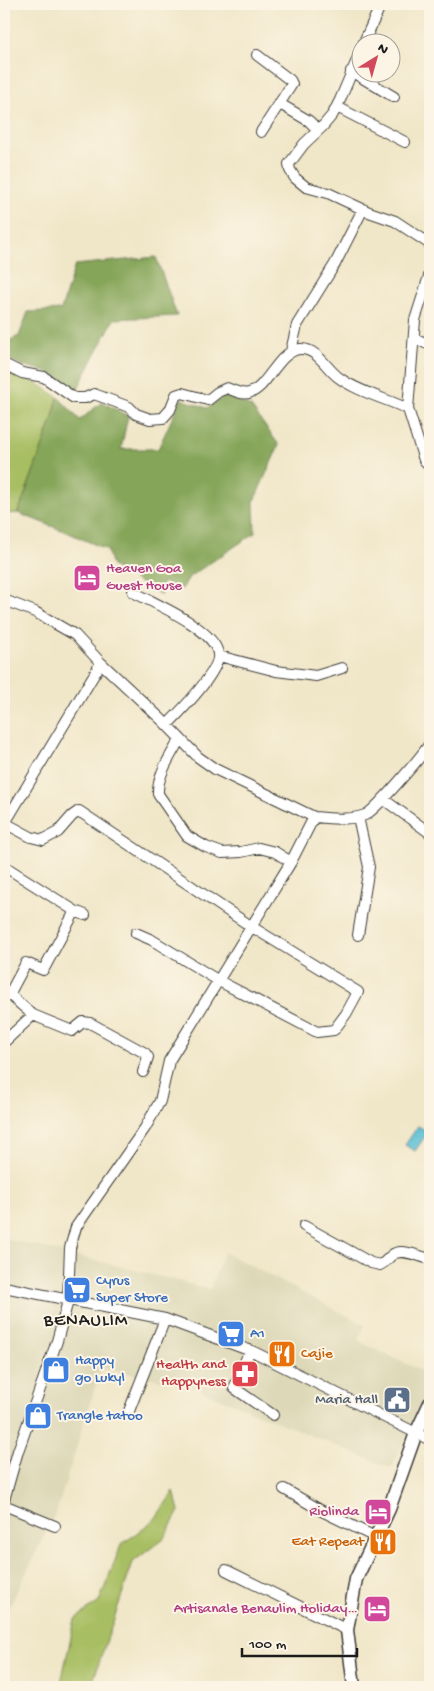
<svg xmlns="http://www.w3.org/2000/svg" width="434" height="1691" viewBox="0 0 434 1691" font-family="'Gochi Hand',sans-serif">
  <style>
    .built { fill: #ddd8b7 }
    .green { fill: #a7be62; stroke: #626d3f }
    .forest { fill: #85a558; stroke: #50603a }
    .water { fill: #56bdd4; stroke: #396c78 }
    .lines { fill: none; stroke-linecap: round; stroke-linejoin: round }
    .minor-casing { stroke: #3c3a36; stroke-width: 12 }
    .major-casing { stroke: #3c3a36; stroke-width: 15 }
    .minor { stroke: #fff; stroke-width: 10 }
    .major { stroke: #fff; stroke-width: 12 }
    .labels { text-anchor: middle; dominant-baseline: central; stroke-width: 4; stroke-linejoin: round; paint-order: stroke }
    .hotel-label { font-size: 15px; fill: #b23c85; stroke: #fcf5e5; text-anchor: end }
    .shop-label { font-size: 15px; fill: #366cbe; stroke: #fcf5e5; text-anchor: start }
    .food-label { font-size: 15px; fill: #c56008; stroke: #fcf5e5; text-anchor: start }
    .health-label { font-size: 15px; fill: #be3a42; stroke: #fcf5e5; text-anchor: end }
    .service-label { font-size: 15px; fill: #4e5e75; stroke: #fcf5e5; text-anchor: end }
    .quarter-label { font-size: 18px; letter-spacing: 1px; fill: #1c1c1c; stroke: #fcf5e5 }
  </style>
  <rect width="100%" height="100%" fill="#fcf5e5"/>
  <filter id="ink" filterUnits="userSpaceOnUse"><feTurbulence type="fractalNoise" baseFrequency=".02" numOctaves="2"/><feDisplacementMap in="SourceGraphic" scale="10" xChannelSelector="R" yChannelSelector="G"/><feConvolveMatrix kernelMatrix="1 2 1 2 8 2 1 2 1" color-interpolation-filters="sRGB"/></filter>
  <filter id="wash" filterUnits="userSpaceOnUse"><feTurbulence type="fractalNoise" baseFrequency=".0096" numOctaves="4" result="noise"/><feDisplacementMap in="SourceGraphic" scale="20" xChannelSelector="R" yChannelSelector="G"/><feGaussianBlur stdDeviation="1.12" result="paint"/><feColorMatrix in="noise" values="0 0 0 0 0 0 0 0 0 0 0 0 0 0 0 0 0 1.4 0 .05"/><feComposite in="paint" operator="in"/></filter>
  <g filter="url(#wash)">
    <rect width="100%" height="100%" fill="#f0e6c8"/>
    <path class="built" d="M4 1238 210 1289 224 1252 365 1325 358 1341 430 1375V1390L391 1468 190 1386 101 1368 57 1510 4 1618Z"/>
    <path class="green" d="M4 371 35 382 58 397 52 421 18 513 4 514Z
      M174 1491 179 1511 164 1538 133 1562 91 1687H60L75 1619 99 1602 121 1545 155 1519Z"/>
    <path class="forest" d="M156 257 177 316 114 319 77 390 53 375 38 369 21 365 4 357V343L19 336 28 312 61 310 75 265Z
      M226 396 251 407 279 445 254 501 255 533 189 577 182 589 162 582 161 595 112 566 107 550 69 533 18 513 52 421 58 397 80 420 102 402 128 416 121 449H158L181 399 207 408Z"/>
    <path class="water" d="M418 1126 428 1132 415 1151 405 1145Z"/>
  </g>
  <g filter="url(#ink)">
    <g class="lines">
      <defs>
        <path id="minor" d="M364 42 381 4
          M362 48 340 100 333 114 323 126 304 144 289 164 290 170 295 178 306 187 328 193 369 212 395 221 430 244
          M257 55 290 80 292 84 261 132
          M351 71 394 97
          M280 104 309 121 318 130
          M337 107 405 142
          M430 273 415 320 408 409 424 460 430 466
          M414 338 430 345
          M291 351 297 325 335 264 363 209
          M4 364 22 373 44 377 74 398H85L94 394 129 407 136 414 150 419 163 418 170 410 176 395 182 393 208 400 218 392 227 388C234 391 243 395 249 393 268 388 278 351 300 349 317 348 326 368 338 377 356 391 387 399 408 409
          M133 592C154 603 215 629 218 654 221 670 179 713 167 725
          M4 600 35 612 75 635 101 663 162 720 198 757 215 769 314 817
          M219 656 276 671 316 676 342 668
          M101 663 5 823 31 837 43 840 58 832 72 816 79 811 252 927 358 992 346 1014 334 1030 317 1032 219 981 152 940 136 933
          M180 739C171 755 157 775 158 794L187 836 206 847 222 853 241 852 259 848 275 852 291 862
          M383 799 430 833
          M358 817 369 867 358 935
          M4 866 75 911 85 915
          M33 1015 11 996V991L26 963 43 970 45 967 75 911
          M4 1042 33 1015 72 1031 83 1022 90 1023 145 1053 148 1057 143 1072
          M304 1226 371 1263 380 1265C386 1262 387 1259 392 1255 401 1247 419 1257 430 1259
          M4 1287 165 1319 254 1352 430 1440
          M250 1350 234 1388 273 1415
          M129 1411 165 1319
          M284 1489 322 1511 375 1537
          M4 1500 18 1451 57 1341 68 1301 70 1248 76 1227 145 1128 160 1101 169 1061 291 862 314 817C331 818 349 821 365 815 375 811 423 755 430 743
          M4 1505 55 1526
          M226 1570 347 1630"/>
        <path id="major" d="M354 1687 347 1630 356 1579 389 1509 416 1433 430 1403"/>
      </defs>
      <use href="#minor" class="minor-casing"/>
      <use href="#major" class="major-casing"/>
      <use href="#minor" class="minor"/>
      <use href="#major" class="major"/>
    </g>
  </g>
  <defs>
    <symbol id="hotel-square" viewBox="-11 -11 22 22"><rect x="-9" y="-9" width="18" height="18" rx="4" fill="#d1479c" stroke="#fcf5e5"/><path d="M-6-4.5h1.5V1H6V5H4.5V3h-9V5H-6ZM-4 0a1.8 1.8 0 1 1 3.6 0ZM.5 0V-2.5h3Q6-2.5 6 0Z" fill="#fff"/></symbol>
    <symbol id="supermarket-square" viewBox="-11 -11 22 22"><rect x="-9" y="-9" width="18" height="18" rx="4" fill="#3f7fe0" stroke="#fcf5e5"/><path d="M-6-5.5h2.5l.6 2H6L4.5 2H-2.5L-4.4-4H-6ZM-1.5 3.2a1.3 1.3 0 1 0 .1 0ZM3 3.2a1.3 1.3 0 1 0 .1 0Z" fill="#fff"/></symbol>
    <symbol id="restaurant-square" viewBox="-11 -11 22 22"><rect x="-9" y="-9" width="18" height="18" rx="4" fill="#e8710a" stroke="#fcf5e5"/><path d="M-5-6h1v4h1v-4h1v4h1v-4h1v5L-1.5 .5V6h-2V.5L-5-1ZM5-6V6H3V1.5H1.5Q1.5-4 5-6Z" fill="#fff"/></symbol>
    <symbol id="shop-square" viewBox="-11 -11 22 22"><rect x="-9" y="-9" width="18" height="18" rx="4" fill="#3f7fe0" stroke="#fcf5e5"/><path d="M-5-2.5h2.3a2.7 3.5 0 0 1 5.4 0H5L5.5 6h-11ZM-1.5-2.5h3a1.5 2.3 0 0 0-3 0Z" fill="#fff"/></symbol>
    <symbol id="pharmacy-square" viewBox="-11 -11 22 22"><rect x="-9" y="-9" width="18" height="18" rx="4" fill="#e0444e" stroke="#fcf5e5"/><path d="M-2-6h4v4h4v4h-4v4h-4v-4h-4v-4h4Z" fill="#fff"/></symbol>
    <symbol id="civic-square" viewBox="-11 -11 22 22"><rect x="-9" y="-9" width="18" height="18" rx="4" fill="#5c6f8a" stroke="#fcf5e5"/><path d="M-.6-6.5H3V-4.5H.6V-3L4-1V1h2V6H-6V1h2V-1L-.6-3ZM-1.2 2.5V6h2.4V2.5Z" fill="#fff"/></symbol>
  </defs>
  <g fill-rule="evenodd">
    <use href="#hotel-square" x="71" y="562" width="32" height="32"/>
    <use href="#supermarket-square" x="61" y="1274" width="32" height="32"/>
    <use href="#supermarket-square" x="215" y="1318" width="32" height="32"/>
    <use href="#restaurant-square" x="266" y="1338" width="32" height="32"/>
    <use href="#shop-square" x="40" y="1354" width="32" height="32"/>
    <use href="#pharmacy-square" x="229" y="1358" width="32" height="32"/>
    <use href="#civic-square" x="381" y="1384" width="32" height="32"/>
    <use href="#shop-square" x="22" y="1400" width="32" height="32"/>
    <use href="#hotel-square" x="362" y="1496" width="32" height="32"/>
    <use href="#restaurant-square" x="367" y="1526" width="32" height="32"/>
    <use href="#hotel-square" x="361" y="1593" width="32" height="32"/>
  </g>
  <g class="labels">
    <g class="hotel-label">
      <text x="106" y="569" text-anchor="start">Heaven Goa<tspan x="106" dy="17">Guest House</tspan></text>
      <text x="359" y="1512">Riolinda</text>
      <text x="358" y="1609">Artisanale Benaulim Holiday…</text>
    </g>
    <g class="shop-label">
      <text x="96" y="1281">Cyrus<tspan x="96" dy="17">Super Store</tspan></text>
      <text x="250" y="1334">A1</text>
      <text x="75" y="1361">Happy<tspan x="75" dy="17">go Lukyl</tspan></text>
      <text x="57" y="1416">Trangle tatoo</text>
    </g>
    <g class="food-label">
      <text x="301" y="1354">Cajie</text>
      <text x="364" y="1542" text-anchor="end">Eat Repeat</text>
    </g>
    <g class="health-label">
      <text x="226" y="1365">Health and<tspan x="226" dy="17">Happyness</tspan></text>
    </g>
    <g class="service-label">
      <text x="378" y="1400">Maria Hall</text>
    </g>
    <g class="quarter-label">
      <text x="86" y="1321">BENAULIM</text>
    </g>
  </g>
  <rect width="434" height="1691" fill="none" stroke="#fcf5e5" stroke-width="20"/>
  <g transform="translate(376 58) rotate(37)"><circle r="24" fill="#fcf5e5" stroke="#a29e95"/>
  <path d="M0-4L9 19L0 12L-9 19Z" fill="#d1495b"/>
  <text y="-8" font-size="14" font-weight="bold" text-anchor="middle" fill="#1c1c1c">N</text>
  </g>
  <path d="M242 1648v8h115v-8" fill="none" stroke="#1c1c1c" stroke-width="2.5"/>
  <text x="249" y="1648" font-size="15" fill="#1c1c1c" stroke="#fcf5e5" stroke-width="4" paint-order="stroke">100 m</text>
</svg>
